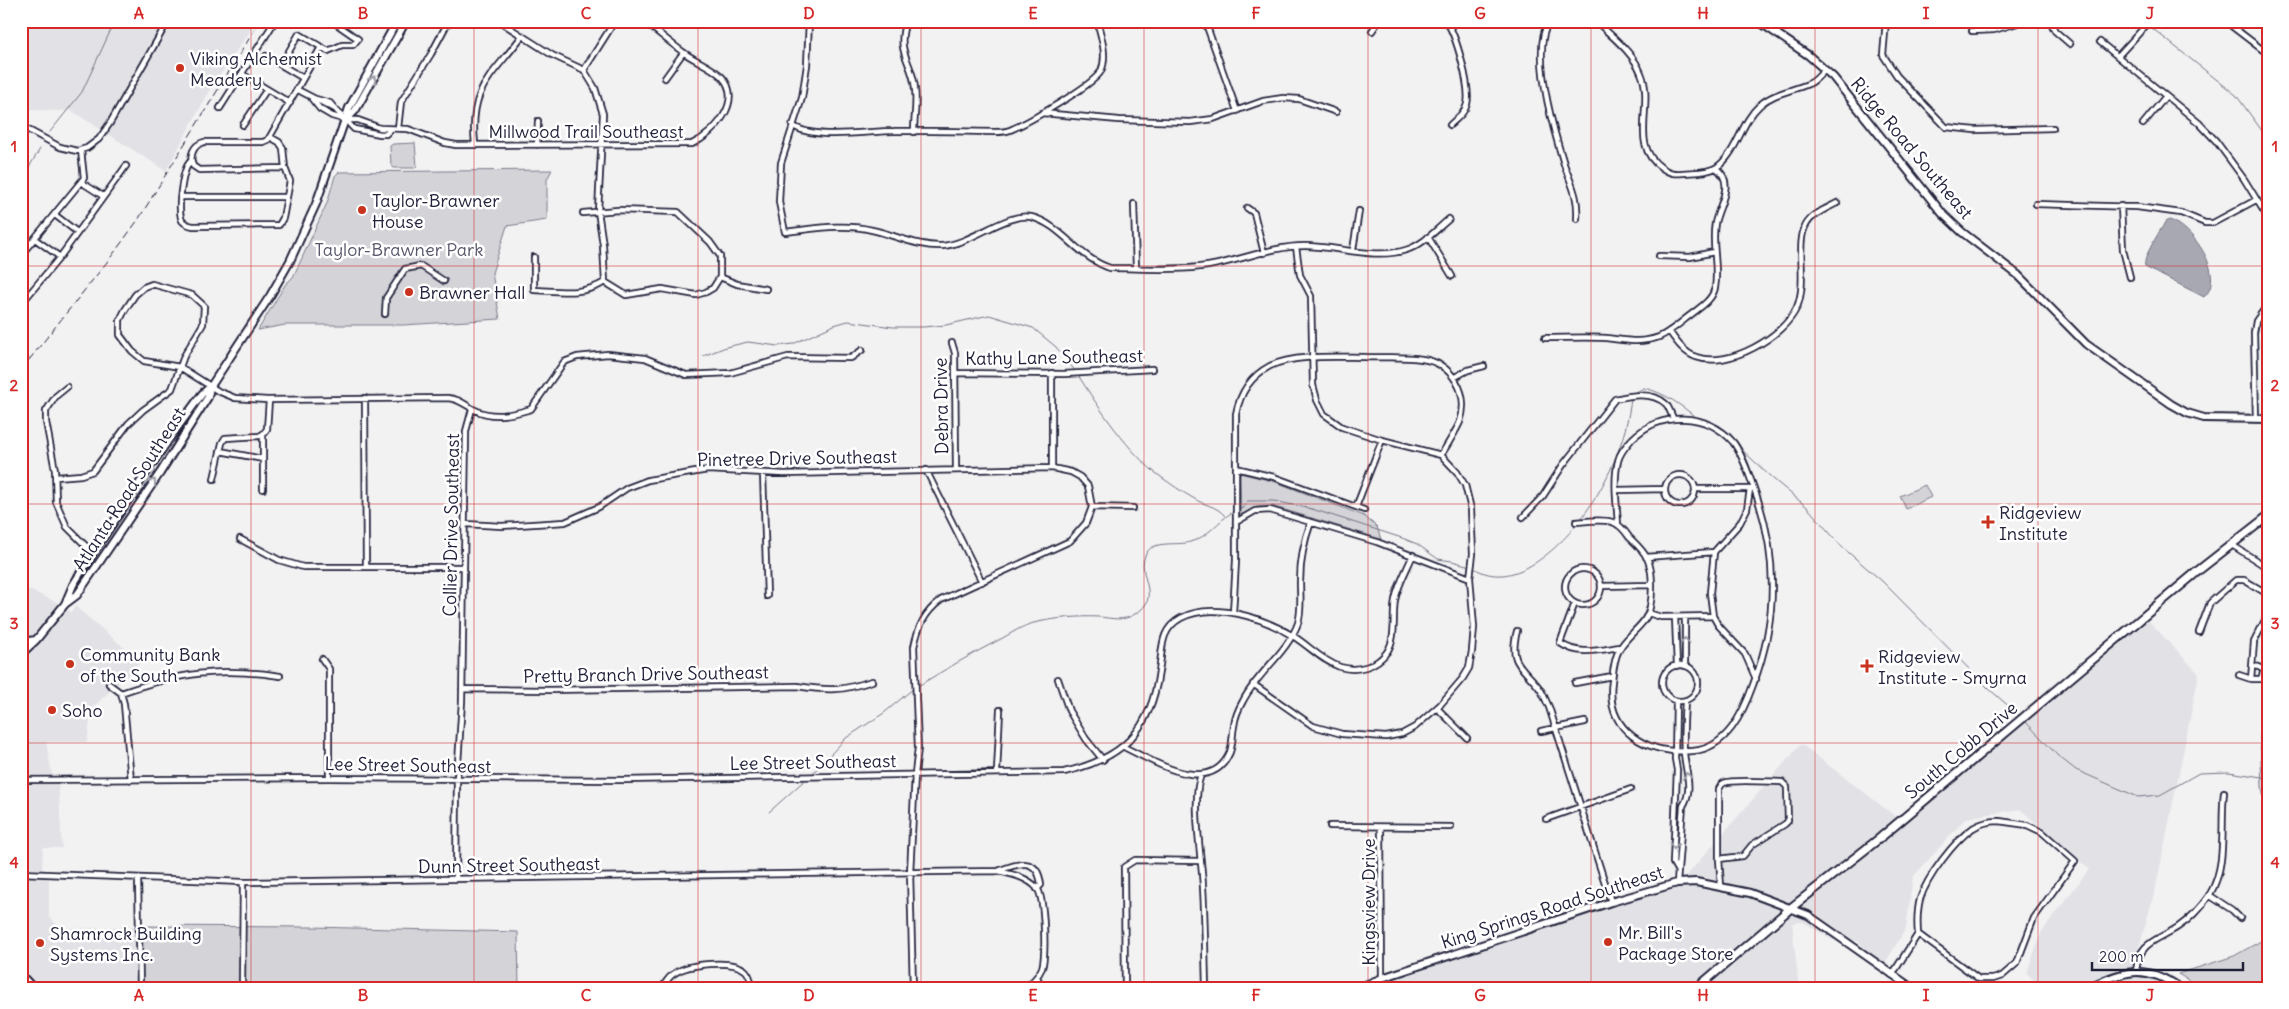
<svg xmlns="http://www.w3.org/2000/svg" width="2289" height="1009" viewBox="0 0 2289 1009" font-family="Delius,sans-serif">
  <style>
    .built { fill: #e2e2e6 }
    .green { fill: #d3d3d8; stroke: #7a7a8a }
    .water { fill: #a8a8b2; stroke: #727282 }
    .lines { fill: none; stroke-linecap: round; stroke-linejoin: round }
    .stream { stroke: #727282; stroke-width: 1 }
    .street-casing { stroke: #22223b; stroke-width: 8 }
    .secondary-casing { stroke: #22223b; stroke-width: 10 }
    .primary-casing { stroke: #22223b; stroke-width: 11 }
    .street { stroke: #fff; stroke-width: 4.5 }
    .secondary { stroke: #fff; stroke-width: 6 }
    .primary { stroke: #fff; stroke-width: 7 }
    .rail { stroke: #22223b; stroke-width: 1; stroke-dasharray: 8 4; stroke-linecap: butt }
    .oneway { stroke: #9c9ca7 }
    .grid { fill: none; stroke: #d62828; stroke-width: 1; stroke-opacity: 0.55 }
    .poi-dot { fill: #c8321e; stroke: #fff; stroke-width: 2 }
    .labels { text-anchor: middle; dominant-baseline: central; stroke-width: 5; stroke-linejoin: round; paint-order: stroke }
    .poi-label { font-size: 18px; fill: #22223b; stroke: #fff; text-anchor: start }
    .street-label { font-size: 18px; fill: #22223b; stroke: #fff }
    .park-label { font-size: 18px; fill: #57576a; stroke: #fff }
    .neatline { fill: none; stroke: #d62828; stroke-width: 2 }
    .grid-label { font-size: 16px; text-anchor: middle; font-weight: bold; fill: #d62828 }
  </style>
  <rect width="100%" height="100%" fill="#f2f2f3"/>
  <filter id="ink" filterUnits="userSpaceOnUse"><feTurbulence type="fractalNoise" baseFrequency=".02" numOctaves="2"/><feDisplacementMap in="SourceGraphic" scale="10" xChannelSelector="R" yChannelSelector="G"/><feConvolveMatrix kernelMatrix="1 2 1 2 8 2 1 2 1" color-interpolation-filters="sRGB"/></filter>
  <g filter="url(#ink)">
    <path class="built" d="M21 21H257L211 88 166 171 72 111 21 110Z
      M21 586 56 602 71 612 75 606 141 662 92 708 87 742H46L52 775 58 780 62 848H43L42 868 49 874V917L62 929 138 926 139 988H21Z
      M2146 618 2199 674 2156 887 2131 976 2147 977 2170 988H2041L2027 973 2041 933 2089 869 2020 809 1966 818 1913 877 1906 928 1882 968 1858 941 1833 940 1803 922 1792 923 1799 988H1377L1376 986 1469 952 1680 883 1801 744 1899 819Z"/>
    <path class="green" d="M415 143 417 166 415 168H394L391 165 390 146 393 144Z
      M552 170 547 179V220L507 226 492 273 500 319 403 325H285L258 330 285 285 293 277 302 258 327 203 335 176 339 172Z
      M1240 473 1276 482 1364 516 1377 527 1381 539 1272 506 1257 507 1241 515Z
      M1925 485 1931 497 1906 509 1900 496Z
      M2268 716V826L2262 787 2260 735Z
      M138 926 311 927 518 932 519 988H139Z
      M2268 937V988H2196L2188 980 2178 974 2234 956Z"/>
    <path class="water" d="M2169 220C2192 225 2227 276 2204 297L2145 267C2142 257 2160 232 2165 222Z"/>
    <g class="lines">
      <path class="stream" d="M2148 25 2236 95 2268 139
        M50 132 82 92 115 21
        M21 198 26 172 40 149
        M703 356 726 347 748 342 778 346 793 344 834 325 848 321 893 327H923L946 325 989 315 1033 328 1056 347 1076 372
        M1078 375C1098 407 1130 455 1161 477 1171 484 1182 492 1193 498 1205 506 1216 505 1225 516
        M1634 393 1644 388C1666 393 1680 405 1697 418
        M1739 447 1772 478 1807 507 1842 547 1882 581 1988 688 2021 717
        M1237 511 1244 507 1247 501H1274L1312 509 1402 538 1417 544 1438 559 1452 561 1470 566
        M1580 520C1606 487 1627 440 1631 398
        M1474 568C1512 592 1555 551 1578 523
        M918 686C944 670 970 655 997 641 1011 634 1022 625 1038 622 1057 618 1079 616 1099 617 1112 618 1123 622 1135 614 1165 597 1133 573 1147 552 1155 540 1178 546 1190 542 1209 537 1217 521 1233 512
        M2024 720 2058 756 2076 770 2138 797 2160 795 2199 773 2229 772 2268 778
        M811 775 846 738 884 713 914 688
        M769 812 806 779"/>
      <defs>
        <path id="street" d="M499 21 552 55 584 70 595 88 603 114 598 211 603 245 605 282
          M809 21 807 65 802 98 781 163 779 202 785 232C813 229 844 223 872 230 895 235 918 247 942 246 971 244 1007 212 1031 217 1061 224 1078 258 1110 268 1142 268 1176 271 1208 266 1240 261 1272 246 1305 246 1337 246 1375 260 1406 250 1423 245 1436 230 1449 219
          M906 21C895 54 913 61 915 89 917 103 914 118 914 132
          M1205 21 1237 111
          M1446 21C1456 34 1471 88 1467 104 1465 113 1456 119 1450 125
          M1549 21C1530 51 1554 132 1564 164 1571 184 1579 197 1577 219
          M1596 21C1611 36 1633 52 1641 73 1655 105 1628 145 1662 168 1669 173 1674 174 1683 173 1693 172 1708 173 1717 167 1738 152 1740 123 1760 105 1773 93 1792 91 1808 84 1815 82 1820 74 1825 70
          M1886 21 1883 55 1897 76 1946 127 1975 130 2053 128
          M2050 21 2055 31 2070 44
          M2225 21 2268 54
          M1372 31 1379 21
          M1972 31 1994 30 2024 21
          M1776 33 1784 21
          M2100 42 2199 123 2216 141 2244 179 2268 218
          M266 56 303 78
          M2118 56 2150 21
          M281 65 299 34 328 51 342 45H353L358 39 332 21
          M584 70 615 21
          M242 74 290 103
          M665 78 683 53
          M298 90 335 109 354 129 380 134H386L391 129
          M312 99 320 109 332 116 346 120H358L380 128 408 129 445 143 456 145 692 144C714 134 744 101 722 77 711 66 695 61 683 52 669 42 657 31 643 21
          M316 99 330 103 335 109
          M220 108 275 21
          M1042 113 1119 120 1190 122 1213 119 1263 101 1283 98 1299 99 1336 112
          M2143 124 2166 96
          M243 125 267 89
          M792 125C814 141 867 131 894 131 927 130 961 132 995 132 999 132 1005 132 1010 130 1027 123 1094 85 1101 71 1108 56 1101 36 1097 21
          M21 126 60 147 77 151 87 148 99 139 110 123 168 21
          M398 128 401 102 431 54 446 26 451 21
          M475 144C469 87 491 78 522 36
          M537 145 538 121
          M191 161C182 168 178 206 181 218 182 223 188 225 193 226L279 225 283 218 290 181 285 168 283 148 279 142 270 137
          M285 168 199 170 193 166C189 156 193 145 204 142H263L268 140 321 47
          M81 182 103 196
          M181 197H286
          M1134 204 1136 268
          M2036 204 2137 207 2181 213 2205 223H2213L2256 200
          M2121 206 2123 250 2130 277
          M1247 208 1254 213 1264 253
          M55 215 77 232
          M1428 237 1452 276
          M35 239 60 257
          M1353 250 1359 211
          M21 255 84 178 81 150
          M1659 256 1690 257 1714 252
          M534 257V290C559 291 582 296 605 282L626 295 662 289 696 295 706 292 713 288 720 277V256L710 242 678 212 618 210 583 213
          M720 277 737 284 766 289
          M21 304 60 257 126 166
          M385 314 386 298 405 269 421 266 444 281
          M1669 331C1676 341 1684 353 1696 357 1728 369 1784 337 1797 307 1808 281 1795 244 1806 225 1813 213 1826 209 1837 203
          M1545 338C1565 338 1586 337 1606 338 1625 340 1640 344 1659 337 1671 332 1682 321 1693 313 1702 306 1712 300 1715 288 1719 267 1711 245 1715 223 1719 204 1736 183 1716 168
          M952 343 955 353 956 469
          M955 373 1064 374 1152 369
          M1052 373V468
          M1455 377 1468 370 1484 366
          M67 387 56 396 46 411V422L55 470 56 502 67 527 93 553
          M365 398 366 566
          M2256 419 2254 333 2256 321 2268 304
          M220 451 263 459
          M1236 468 1274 477 1364 510
          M926 470 982 582
          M763 473 767 596
          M1665 490a15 15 0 1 1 30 0a15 15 0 1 1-30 0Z
          M56 477 81 475 93 471 128 424 143 410 172 389 184 356 203 324 204 306 192 295 152 284 144 287 135 295 125 310 120 320V335L132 351 144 361 180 367 218 391 235 398 267 400 448 398C459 399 464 404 473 409 492 419 511 415 531 409L564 362 577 357 608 354 645 358 686 375 730 373 788 357 851 358 862 350
          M214 479 222 443 225 438 259 436 263 434
          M263 489V434L267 429 269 400
          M1695 489H1750
          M1750 489 1747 509 1740 523 1714 552 1710 593 1713 616 1718 625 1745 654 1756 679
          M1617 490 1665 489
          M1092 507 1133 508
          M1356 507 1382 440
          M1523 517 1543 496 1563 465 1615 399C1630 395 1653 391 1666 404 1669 407 1671 414 1673 418
          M1236 522 1255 511 1270 510 1377 542 1470 578
          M1576 522C1588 521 1601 519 1612 522 1620 524 1625 531 1629 537 1635 543 1643 550 1647 558 1653 570 1653 593 1650 607 1647 625 1627 634 1619 650 1614 659 1613 671 1612 681 1605 731 1647 755 1693 751 1727 748 1743 713 1753 685 1779 617 1778 550 1752 483 1747 469 1742 454 1733 442 1707 412 1660 411 1632 439 1626 446 1620 452 1618 461 1613 481 1617 505 1618 525
          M465 524 502 526 565 522 599 507 627 488 648 480 708 470 784 474 1052 468 1071 472 1080 477 1088 486 1092 507 1086 523 1070 541 941 600C924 613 918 627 914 647L918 748 915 774 910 873 913 988
          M240 539 279 560 303 567H464
          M2232 545 2268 568
          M1646 557 1714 552
          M1565 587a18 18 0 1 1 36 0a18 18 0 1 1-36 0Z
          M1601 586 1651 585
          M1575 603 1560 643C1578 656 1599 650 1620 647
          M1233 613 1236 561V414C1240 393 1251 376 1270 366 1294 354 1339 357 1365 357 1384 358 1404 356 1422 359 1452 363 1470 393 1460 422 1455 433 1448 444 1441 455
          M1648 613 1661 617 1713 616
          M1675 617 1677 666
          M1685 617V666
          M1517 631C1508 665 1523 666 1540 689 1544 695 1546 701 1549 707L1611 902
          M2199 632 2210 603 2236 580H2244L2268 594
          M322 659 329 669V778
          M1662 683a18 18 0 1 1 36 0a18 18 0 1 1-36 0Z
          M2239 675 2251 679H2261L2264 670 2259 667 2253 666
          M1058 679 1069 711 1086 739 1103 760
          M2251 679 2254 642 2268 614
          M1575 683 1612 676
          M109 684 121 693 124 704 131 780
          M1253 684 1313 726 1342 734 1386 737 1402 734 1415 727 1440 705 1463 678 1469 668 1472 651 1474 627 1470 578 1473 554 1471 509 1465 485 1457 472 1441 455 1382 440 1342 427 1324 414 1317 400 1313 385 1311 296 1300 275 1296 247
          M462 689 549 690 797 686C830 691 841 691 872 681
          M121 693C178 673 220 667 280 676
          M1676 701 1675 759 1677 770 1673 863 1677 870
          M1437 708 1467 738
          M1541 731 1585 722
          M1124 747C1153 761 1211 798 1230 752 1233 743 1232 735 1234 726 1235 717 1239 708 1243 701 1257 673 1288 652 1298 623 1302 610 1300 596 1300 582 1300 562 1304 541 1311 522
          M997 772 1000 710
          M1201 775C1191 798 1202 860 1203 887 1205 920 1205 954 1206 988
          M21 780 329 778 625 780 1064 772C1122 759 1151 731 1159 671 1163 650 1159 630 1181 618 1213 601 1264 618 1293 636 1308 645 1322 661 1340 667 1357 672 1376 667 1387 652 1397 637 1392 617 1395 600 1398 585 1407 569 1413 555
          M1546 819 1631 789
          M1999 821 2027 825 2042 832 2075 861 2034 918 2017 963 2002 976 1993 979H1979L1918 934C1917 922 1917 911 1920 899 1927 877 1954 841 1973 828 1981 823 1990 821 1999 821Z
          M1330 826 1451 827
          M1381 827 1382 978
          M1719 859V789C1721 786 1721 784 1724 783 1732 779 1771 782 1782 782L1787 787 1788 821 1785 824 1752 845 1743 856 1719 859 1721 886
          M998 871C1018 863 1038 856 1041 885L1037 889
          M21 873 243 882 998 871C1011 874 1027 877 1037 888 1045 898 1046 956 1042 968 1038 977 1032 983 1023 988
          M138 878 140 988
          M456 879 457 779 462 701 466 431 472 409
          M1677 883 1683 806C1694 789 1685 771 1684 752 1683 736 1684 718 1685 701
          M2209 895 2232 910 2240 918
          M2136 971C2139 941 2157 941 2178 927 2190 919 2202 906 2210 894 2228 864 2220 825 2224 792
          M1892 975 1918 934
          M1037 977 1042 988
          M242 988 243 882
          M662 988C666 982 669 976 675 973 688 964 732 959 745 970 750 974 751 982 753 988
          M1125 988 1124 867 1135 860 1200 861"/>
        <path id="secondary" d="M1758 21 1808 55 1833 77 1942 213 1962 232 2018 275 2086 344 2171 404 2187 413 2204 418 2268 419
          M347 119 355 111 406 21
          M65 604 77 595 160 473 208 397 210 387
          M21 642 36 640
          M21 654 36 640 65 604 73 585 93 553 169 439 202 394 211 386 270 296 290 261 316 204 349 108 397 21
          M21 975 33 988
          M21 984 25 988
          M1358 988 1382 978 1611 902 1677 883 1696 882 1750 893 1808 915 1912 988
          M2088 988C2122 971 2145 963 2179 988"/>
        <path id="primary" d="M1697 988 1792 907 1880 838 2199 570 2268 516"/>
      </defs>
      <use href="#street" class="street-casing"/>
      <use href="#secondary" class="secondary-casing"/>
      <use href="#primary" class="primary-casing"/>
      <use href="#street" class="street"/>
      <use href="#secondary" class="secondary"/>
      <use href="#primary" class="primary"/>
      <path class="rail" d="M21 370 111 257 138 220 260 21"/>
    </g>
    <defs><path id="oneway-chevron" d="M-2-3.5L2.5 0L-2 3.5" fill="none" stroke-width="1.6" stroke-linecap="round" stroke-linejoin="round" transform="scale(1.25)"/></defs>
    <g class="oneway">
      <use href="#oneway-chevron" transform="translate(373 79) rotate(-61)"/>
      <use href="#oneway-chevron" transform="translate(153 482) rotate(-55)"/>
      <use href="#oneway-chevron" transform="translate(1685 641) rotate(-91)"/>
      <use href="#oneway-chevron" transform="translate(1687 776) rotate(-98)"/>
      <use href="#oneway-chevron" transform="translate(1674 846) rotate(93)"/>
    </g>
  </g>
  <path class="grid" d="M251 21V988M474 21V988M698 21V988M921 21V988M1144 21V988M1368 21V988M1591 21V988M1815 21V988M2038 21V988M21 266H2268M21 504H2268M21 743H2268"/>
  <g class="poi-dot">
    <circle cx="180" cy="68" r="5"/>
    <circle cx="362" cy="210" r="5"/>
    <circle cx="409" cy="292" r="5"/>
    <path d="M1985.5 514.5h5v5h5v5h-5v5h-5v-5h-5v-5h5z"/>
    <circle cx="70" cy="664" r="5"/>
    <path d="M1864.5 658.5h5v5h5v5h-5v5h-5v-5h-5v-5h5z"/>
    <circle cx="52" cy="710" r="5"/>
    <circle cx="1608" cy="942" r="5"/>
    <circle cx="40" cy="943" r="5"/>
  </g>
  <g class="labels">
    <g class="poi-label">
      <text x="190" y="58">Viking Alchemist<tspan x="190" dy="21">Meadery</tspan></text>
      <text x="372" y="200">Taylor-Brawner<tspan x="372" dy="21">House</tspan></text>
      <text x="419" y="292">Brawner Hall</text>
      <text x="1999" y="512">Ridgeview<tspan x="1999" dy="21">Institute</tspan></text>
      <text x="80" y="654">Community Bank<tspan x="80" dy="21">of the South</tspan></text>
      <text x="1878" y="656">Ridgeview<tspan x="1878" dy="21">Institute - Smyrna</tspan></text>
      <text x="62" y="710">Soho</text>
      <text x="1618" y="932">Mr. Bill's<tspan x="1618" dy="21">Package Store</tspan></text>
      <text x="50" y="933">Shamrock Building<tspan x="50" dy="21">Systems Inc.</tspan></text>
    </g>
    <g class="street-label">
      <text x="586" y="131">Millwood Trail Southeast</text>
      <text transform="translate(1912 148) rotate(50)">Ridge Road Southeast</text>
      <text transform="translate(1054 357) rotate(-1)">Kathy Lane Southeast</text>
      <text transform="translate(941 406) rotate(-91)">Debra Drive</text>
      <text transform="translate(797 458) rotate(-1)">Pinetree Drive Southeast</text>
      <text transform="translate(129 489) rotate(-57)">Atlanta Road Southeast</text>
      <text transform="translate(451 525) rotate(-89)">Collier Drive Southeast</text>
      <text transform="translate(646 674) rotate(-1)">Pretty Branch Drive Southeast</text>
      <text transform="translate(1961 750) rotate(-40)">South Cobb Drive</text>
      <text transform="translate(813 762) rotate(-1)">Lee Street Southeast</text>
      <text transform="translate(408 765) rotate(1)">Lee Street Southeast</text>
      <text transform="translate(509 865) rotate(-1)">Dunn Street Southeast</text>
      <text transform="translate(1368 902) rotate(-90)">Kingsview Drive</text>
      <text transform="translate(1552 907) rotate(-18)">King Springs Road Southeast</text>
    </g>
    <g class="park-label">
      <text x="399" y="249">Taylor-Brawner Park</text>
    </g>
  </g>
  <rect width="2289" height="1009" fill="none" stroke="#fff" stroke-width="55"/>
  <path d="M2092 962v8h151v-8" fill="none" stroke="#22223b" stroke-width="2.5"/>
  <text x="2099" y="962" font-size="15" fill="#22223b" stroke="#ffffff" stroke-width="4" paint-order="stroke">200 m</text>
  <rect x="28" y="28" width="2234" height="954" class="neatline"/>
  <g class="grid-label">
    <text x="139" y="19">A</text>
    <text x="363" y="19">B</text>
    <text x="586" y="19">C</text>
    <text x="809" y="19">D</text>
    <text x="1033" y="19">E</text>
    <text x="1256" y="19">F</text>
    <text x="1480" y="19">G</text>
    <text x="1703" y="19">H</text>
    <text x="1926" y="19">I</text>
    <text x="2150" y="19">J</text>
    <text x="14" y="152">1</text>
    <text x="2275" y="152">1</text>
    <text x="14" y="391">2</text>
    <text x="2275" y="391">2</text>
    <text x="14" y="629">3</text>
    <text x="2275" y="629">3</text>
    <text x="14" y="868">4</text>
    <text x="2275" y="868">4</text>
    <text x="139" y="1001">A</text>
    <text x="363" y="1001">B</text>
    <text x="586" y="1001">C</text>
    <text x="809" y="1001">D</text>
    <text x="1033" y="1001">E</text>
    <text x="1256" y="1001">F</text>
    <text x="1480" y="1001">G</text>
    <text x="1703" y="1001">H</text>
    <text x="1926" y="1001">I</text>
    <text x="2150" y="1001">J</text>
  </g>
</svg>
